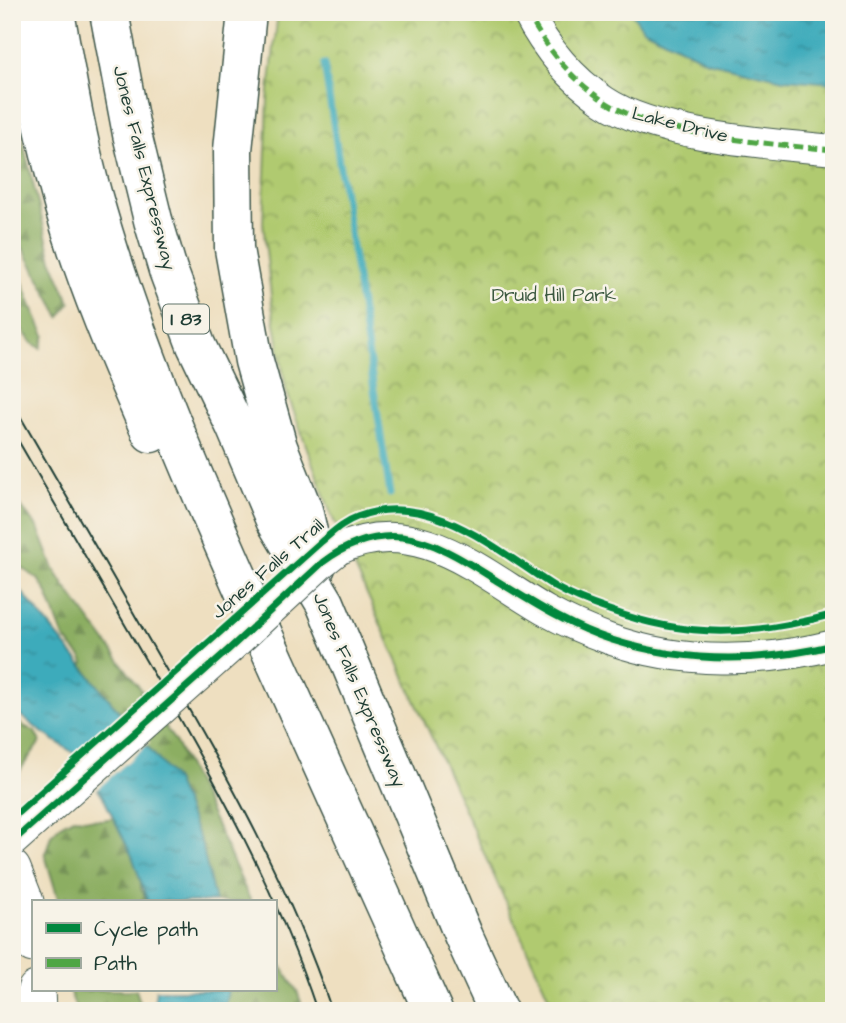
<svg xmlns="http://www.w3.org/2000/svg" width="846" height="1023" viewBox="0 0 846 1023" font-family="'Architects Daughter',sans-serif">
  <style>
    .forest { fill: url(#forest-firs); stroke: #56764b; stroke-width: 2 }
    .park { fill: url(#park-crowns); stroke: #688452; stroke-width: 2 }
    .water { fill: url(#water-ripples); stroke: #2e7478; stroke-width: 2 }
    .pier { fill: #eedfc0 }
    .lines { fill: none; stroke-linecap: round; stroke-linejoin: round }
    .stream { stroke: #3dabbb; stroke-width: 7 }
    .minor-casing { stroke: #3e5549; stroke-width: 32 }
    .major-casing { stroke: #3e5549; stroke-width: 39 }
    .highway-casing { stroke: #3e5549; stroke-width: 41 }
    .minor { stroke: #fff; stroke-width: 30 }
    .major { stroke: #fff; stroke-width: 37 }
    .highway { stroke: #fff; stroke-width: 38 }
    .tram { stroke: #1f3d34; stroke-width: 2 }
    .minor-bridge-casing { stroke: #3e5549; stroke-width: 32; stroke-linecap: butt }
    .minor-bridge { stroke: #fff; stroke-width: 30 }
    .quiet { stroke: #4fa644; stroke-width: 5; stroke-dasharray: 10 5; stroke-linecap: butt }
    .cycleway-casing { stroke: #f7f3e8; stroke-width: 11 }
    .cycleway { stroke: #00873e; stroke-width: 7 }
    .labels { text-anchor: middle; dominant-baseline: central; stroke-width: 5; stroke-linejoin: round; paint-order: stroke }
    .shield { fill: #f7f3e8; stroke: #60746a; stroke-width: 2 }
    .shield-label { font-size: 18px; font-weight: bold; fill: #1f3d34 }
    .street-label { font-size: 19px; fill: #1f3d34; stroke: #f7f3e8 }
    .park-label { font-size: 19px; fill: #3c5940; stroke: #f7f3e8 }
  </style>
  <defs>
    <pattern id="forest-firs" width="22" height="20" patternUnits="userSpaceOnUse" patternTransform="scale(1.75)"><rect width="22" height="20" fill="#8cae62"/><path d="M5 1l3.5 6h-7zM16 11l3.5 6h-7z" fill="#728f52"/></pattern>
    <pattern id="park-crowns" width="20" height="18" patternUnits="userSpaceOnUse" patternTransform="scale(1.75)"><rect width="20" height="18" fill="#b0ca70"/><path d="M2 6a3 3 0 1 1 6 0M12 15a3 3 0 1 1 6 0" fill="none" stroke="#8fa55d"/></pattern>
    <pattern id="water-ripples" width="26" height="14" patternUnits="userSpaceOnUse" patternTransform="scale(1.75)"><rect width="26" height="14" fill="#3dabbb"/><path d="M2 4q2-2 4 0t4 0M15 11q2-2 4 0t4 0" fill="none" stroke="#338c99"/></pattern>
  </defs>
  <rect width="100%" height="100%" fill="#f7f3e8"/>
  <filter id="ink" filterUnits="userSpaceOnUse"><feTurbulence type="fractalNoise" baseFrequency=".0143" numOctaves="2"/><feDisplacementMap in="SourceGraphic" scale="14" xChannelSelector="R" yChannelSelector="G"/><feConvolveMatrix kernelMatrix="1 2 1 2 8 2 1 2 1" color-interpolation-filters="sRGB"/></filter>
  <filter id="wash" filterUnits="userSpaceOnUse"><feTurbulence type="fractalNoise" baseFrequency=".00686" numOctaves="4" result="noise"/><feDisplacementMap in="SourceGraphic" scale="28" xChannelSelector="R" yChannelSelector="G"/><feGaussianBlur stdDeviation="1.57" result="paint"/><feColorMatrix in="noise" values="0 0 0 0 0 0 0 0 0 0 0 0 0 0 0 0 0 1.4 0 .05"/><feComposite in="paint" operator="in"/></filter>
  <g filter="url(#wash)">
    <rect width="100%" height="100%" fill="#eedfc0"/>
    <path class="forest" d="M12 98 53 264 70 303 60 317 12 228Z
      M12 257C25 283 31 310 45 335L41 348 32 343 12 316Z
      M12 496 38 528 54 569 64 585 144 694 115 720 78 671 84 663 82 658 64 638 46 591 38 579 12 561Z
      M12 719 35 732 40 742 21 769 12 789Z
      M162 722 176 743 215 822 251 902H208L132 749Z
      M127 816 140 870 141 889 148 902H59L45 855 51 835 62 824 73 818 102 820Z
      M275 957 297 991 304 1011H216L225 990H275Z
      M69 990H136L143 1011H77Z"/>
    <path class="park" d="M278 12H834V1011H555L331 514 286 390 272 305 263 223 268 100Z"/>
    <path class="water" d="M631 12H834V83L783 79 707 61 643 29Z
      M12 580 175 780 202 845 215 902H148L132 856 103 797 72 752 43 733 12 709Z
      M156 990H228L224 1011H153Z"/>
    <path class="pier" d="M125 710 150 742 95 791 72 758Z"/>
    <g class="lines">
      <path class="stream" d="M324 64 390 494"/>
    </g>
  </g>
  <g filter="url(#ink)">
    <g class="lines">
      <defs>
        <path id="minor" d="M527 12C545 47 571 79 604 101 655 136 772 144 834 150
          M338 550C415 511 482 574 546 611 566 622 587 631 609 639 681 665 760 663 834 645"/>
        <path id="major" d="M12 869 25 902 33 944
          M36 990 37 1011"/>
        <path id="highway" d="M19 12C33 76 45 141 63 204 86 283 118 358 151 433
          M55 12C66 74 76 136 93 197 136 350 202 497 267 643 322 765 378 888 433 1011
          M109 12 132 134 153 220 168 270 196 345 235 426 275 520 325 603 464 937 498 1011
          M247 12 233 150 234 249 254 361 278 447 303 510 316 567"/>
      </defs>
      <use href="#minor" class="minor-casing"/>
      <use href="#major" class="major-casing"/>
      <use href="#highway" class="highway-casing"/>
      <use href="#minor" class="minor"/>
      <use href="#major" class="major"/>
      <use href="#highway" class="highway"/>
      <path class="tram" d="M12 402C62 488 111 573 160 659 226 773 290 886 332 1011
        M12 430C59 511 106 592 153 673 216 782 277 891 317 1011"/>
      <defs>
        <path id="minor-bridge" d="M12 842 228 650 323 562 338 550"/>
      </defs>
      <use href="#minor-bridge" class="minor-bridge-casing"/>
      <use href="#minor-bridge" class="minor-bridge"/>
      <path class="quiet" d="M527 12C545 47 571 79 604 101 655 136 772 144 834 150"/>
      <defs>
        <path id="cycleway" d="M12 818 322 541C333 532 343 522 357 517 429 488 499 552 555 587 571 596 591 604 609 610 688 639 754 636 834 614
          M12 842 228 650 323 562C347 544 372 534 402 537 437 541 470 564 499 582 535 604 571 627 612 640 685 663 760 663 834 645"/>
      </defs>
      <use href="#cycleway" class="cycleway-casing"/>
      <use href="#cycleway" class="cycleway"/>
    </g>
  </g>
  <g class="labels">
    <rect class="shield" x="163" y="304.5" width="46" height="29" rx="5"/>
    <g class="shield-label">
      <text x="186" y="319">I 83</text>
    </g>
    <g class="street-label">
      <text transform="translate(680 125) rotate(14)">Lake Drive</text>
      <text transform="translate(144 168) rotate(76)">Jones Falls Expressway</text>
      <text transform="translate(268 569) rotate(-41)">Jones Falls Trail</text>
      <text transform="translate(359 690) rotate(67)">Jones Falls Expressway</text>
    </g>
    <g class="park-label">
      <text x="554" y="295">Druid Hill Park</text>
    </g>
  </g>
  <rect width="846" height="1023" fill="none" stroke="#f7f3e8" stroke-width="42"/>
  <rect x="32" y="900" width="245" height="91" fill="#f7f3e8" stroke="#a1aaa0" stroke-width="2"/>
  <rect x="46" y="923" width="35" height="10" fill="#00873e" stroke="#a1aaa0" stroke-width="2"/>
  <text x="94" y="936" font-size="21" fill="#1f3d34">Cycle path</text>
  <rect x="46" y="958" width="35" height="10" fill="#4fa644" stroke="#a1aaa0" stroke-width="2"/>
  <text x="94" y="970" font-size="21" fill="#1f3d34">Path</text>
</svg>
